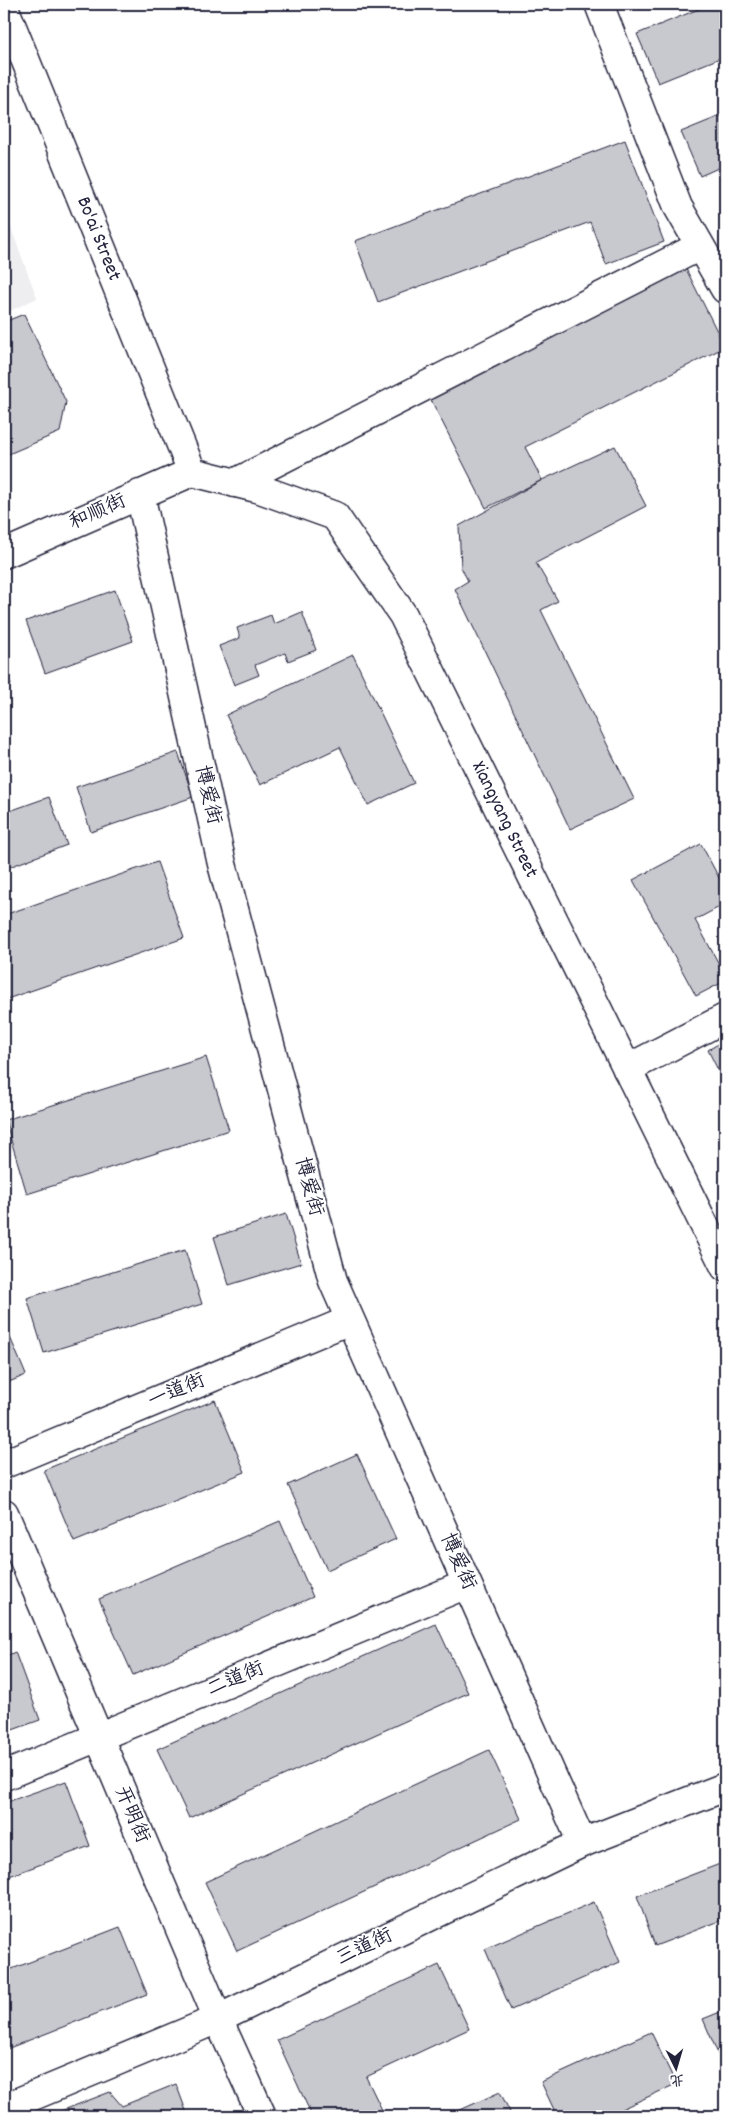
<svg xmlns="http://www.w3.org/2000/svg" width="729" height="2120" viewBox="0 0 729 2120" font-family="Dekko,'LXGW WenKai TC',sans-serif">
  <style>
    .built { fill: #eeeef1 }
    .building { fill: #c8c8cf; stroke: #22223b }
    .lines { fill: none; stroke-linecap: round; stroke-linejoin: round }
    .street-casing { stroke: #22223b; stroke-width: 31 }
    .secondary-casing { stroke: #22223b; stroke-width: 31 }
    .street { stroke: #fff; stroke-width: 28 }
    .secondary { stroke: #fff; stroke-width: 28 }
    .labels { text-anchor: middle; dominant-baseline: central; stroke-width: 4; stroke-linejoin: round; paint-order: stroke }
    .street-label { font-size: 20px; fill: #22223b; stroke: #fff }
  </style>
  <rect width="100%" height="100%" fill="#fff"/>
  <filter id="ink" filterUnits="userSpaceOnUse"><feTurbulence type="fractalNoise" baseFrequency=".02" numOctaves="2"/><feDisplacementMap in="SourceGraphic" scale="10" xChannelSelector="R" yChannelSelector="G"/><feConvolveMatrix kernelMatrix="1 2 1 2 8 2 1 2 1" color-interpolation-filters="sRGB"/></filter>
  <g filter="url(#ink)">
    <path class="built" d="M4 209 37 298 4 314Z"/>
    <path class="building" d="M711 4H725V56L658 83 637 34Z
      M725 114V165L700 176 681 132Z
      M625 140 664 242 606 264 590 222 378 302 355 241Z
      M686 269 725 347 525 447 542 480 486 508 430 398Z
      M24 314 66 402 60 432 4 456V322Z
      M615 446 646 506 536 563 558 601 541 610 634 799 570 829 455 589 468 581 461 567 459 526 542 480Z
      M115 590 133 641 45 673 26 621Z
      M302 612 316 650 288 661 285 653 255 665 259 675 234 685 219 646 240 638 237 628 271 615 274 624Z
      M353 655 414 783 368 805 340 747 260 785 226 715Z
      M4 668 11 685 4 688Z
      M178 752 193 797 91 832 76 787Z
      M49 797 67 845 4 869V813Z
      M701 844 725 889V904L695 920 725 975V981L696 996 633 880Z
      M157 862 184 938 4 1000V915Z
      M725 1040V1084L708 1050Z
      M206 1057 229 1130 27 1194 5 1120Z
      M286 1214 301 1263 229 1285 214 1237Z
      M185 1250 202 1304 44 1353 27 1298Z
      M4 1323 26 1375 4 1384Z
      M215 1400 245 1472 74 1542 44 1470Z
      M357 1454 396 1539 327 1570 288 1485Z
      M280 1521 313 1597 133 1675 99 1599Z
      M436 1624 468 1693 189 1818 157 1749Z
      M15 1652 40 1720 4 1733V1657Z
      M489 1750 521 1819 237 1951 205 1882Z
      M66 1781 90 1846 4 1878V1803Z
      M725 1862V1919L655 1946 637 1896Z
      M594 1902 620 1962 511 2010 485 1949Z
      M120 1927 147 1994 4 2050V1972Z
      M439 1965 469 2029 366 2077 385 2116H312L277 2040Z
      M725 2010V2070L703 2019Z
      M651 2032 676 2084 606 2116H557L541 2082Z
      M176 2084 188 2116H48L110 2092 122 2106Z
      M500 2092 512 2116H447Z"/>
    <g class="lines">
      <defs>
        <path id="street" d="M599 4 678 207 725 289
          M235 483 700 246
          M140 494 222 864 333 1281 582 1843
          M4 554 192 472
          M627 1069 725 1018
          M4 1464 350 1320
          M4 1513 218 2019 262 2116
          M4 1776 467 1584
          M4 2108 218 2019 582 1843 725 1787"/>
        <path id="secondary" d="M4 7 192 472 260 489 335 516 403 615 725 1267"/>
      </defs>
      <use href="#street" class="street-casing"/>
      <use href="#secondary" class="secondary-casing"/>
      <use href="#street" class="street"/>
      <use href="#secondary" class="secondary"/>
    </g>
  </g>
  <g class="labels">
    <g class="street-label">
      <text transform="translate(98 239) rotate(68)">Bo'ai Street</text>
      <text transform="translate(98 513) rotate(-24)">和顺街</text>
      <text transform="translate(207 795) rotate(77)">博爱街</text>
      <text transform="translate(504 820) rotate(64)">Xiangyang Street</text>
      <text transform="translate(308 1187) rotate(75)">博爱街</text>
      <text transform="translate(177 1392) rotate(-23)">一道街</text>
      <text transform="translate(457 1562) rotate(66)">博爱街</text>
      <text transform="translate(236 1680) rotate(-23)">二道街</text>
      <text transform="translate(131 1815) rotate(67)">开明街</text>
      <text transform="translate(365 1948) rotate(-26)">三道街</text>
    </g>
  </g>
  <rect width="729" height="2120" fill="none" stroke="#fff" stroke-width="20"/>
  <rect x="10" y="10" width="709" height="2100" fill="none" stroke="#22223b" stroke-width="2" filter="url(#ink)"/>
  <g transform="translate(676 2068) rotate(175)" stroke="#ffffff" stroke-width="4" paint-order="stroke">
  <path d="M0-4L9 19L0 12L-9 19Z" fill="#22223b"/>
  <text y="-8" font-size="14" font-weight="bold" text-anchor="middle" fill="#22223b">北</text>
  </g>
</svg>
